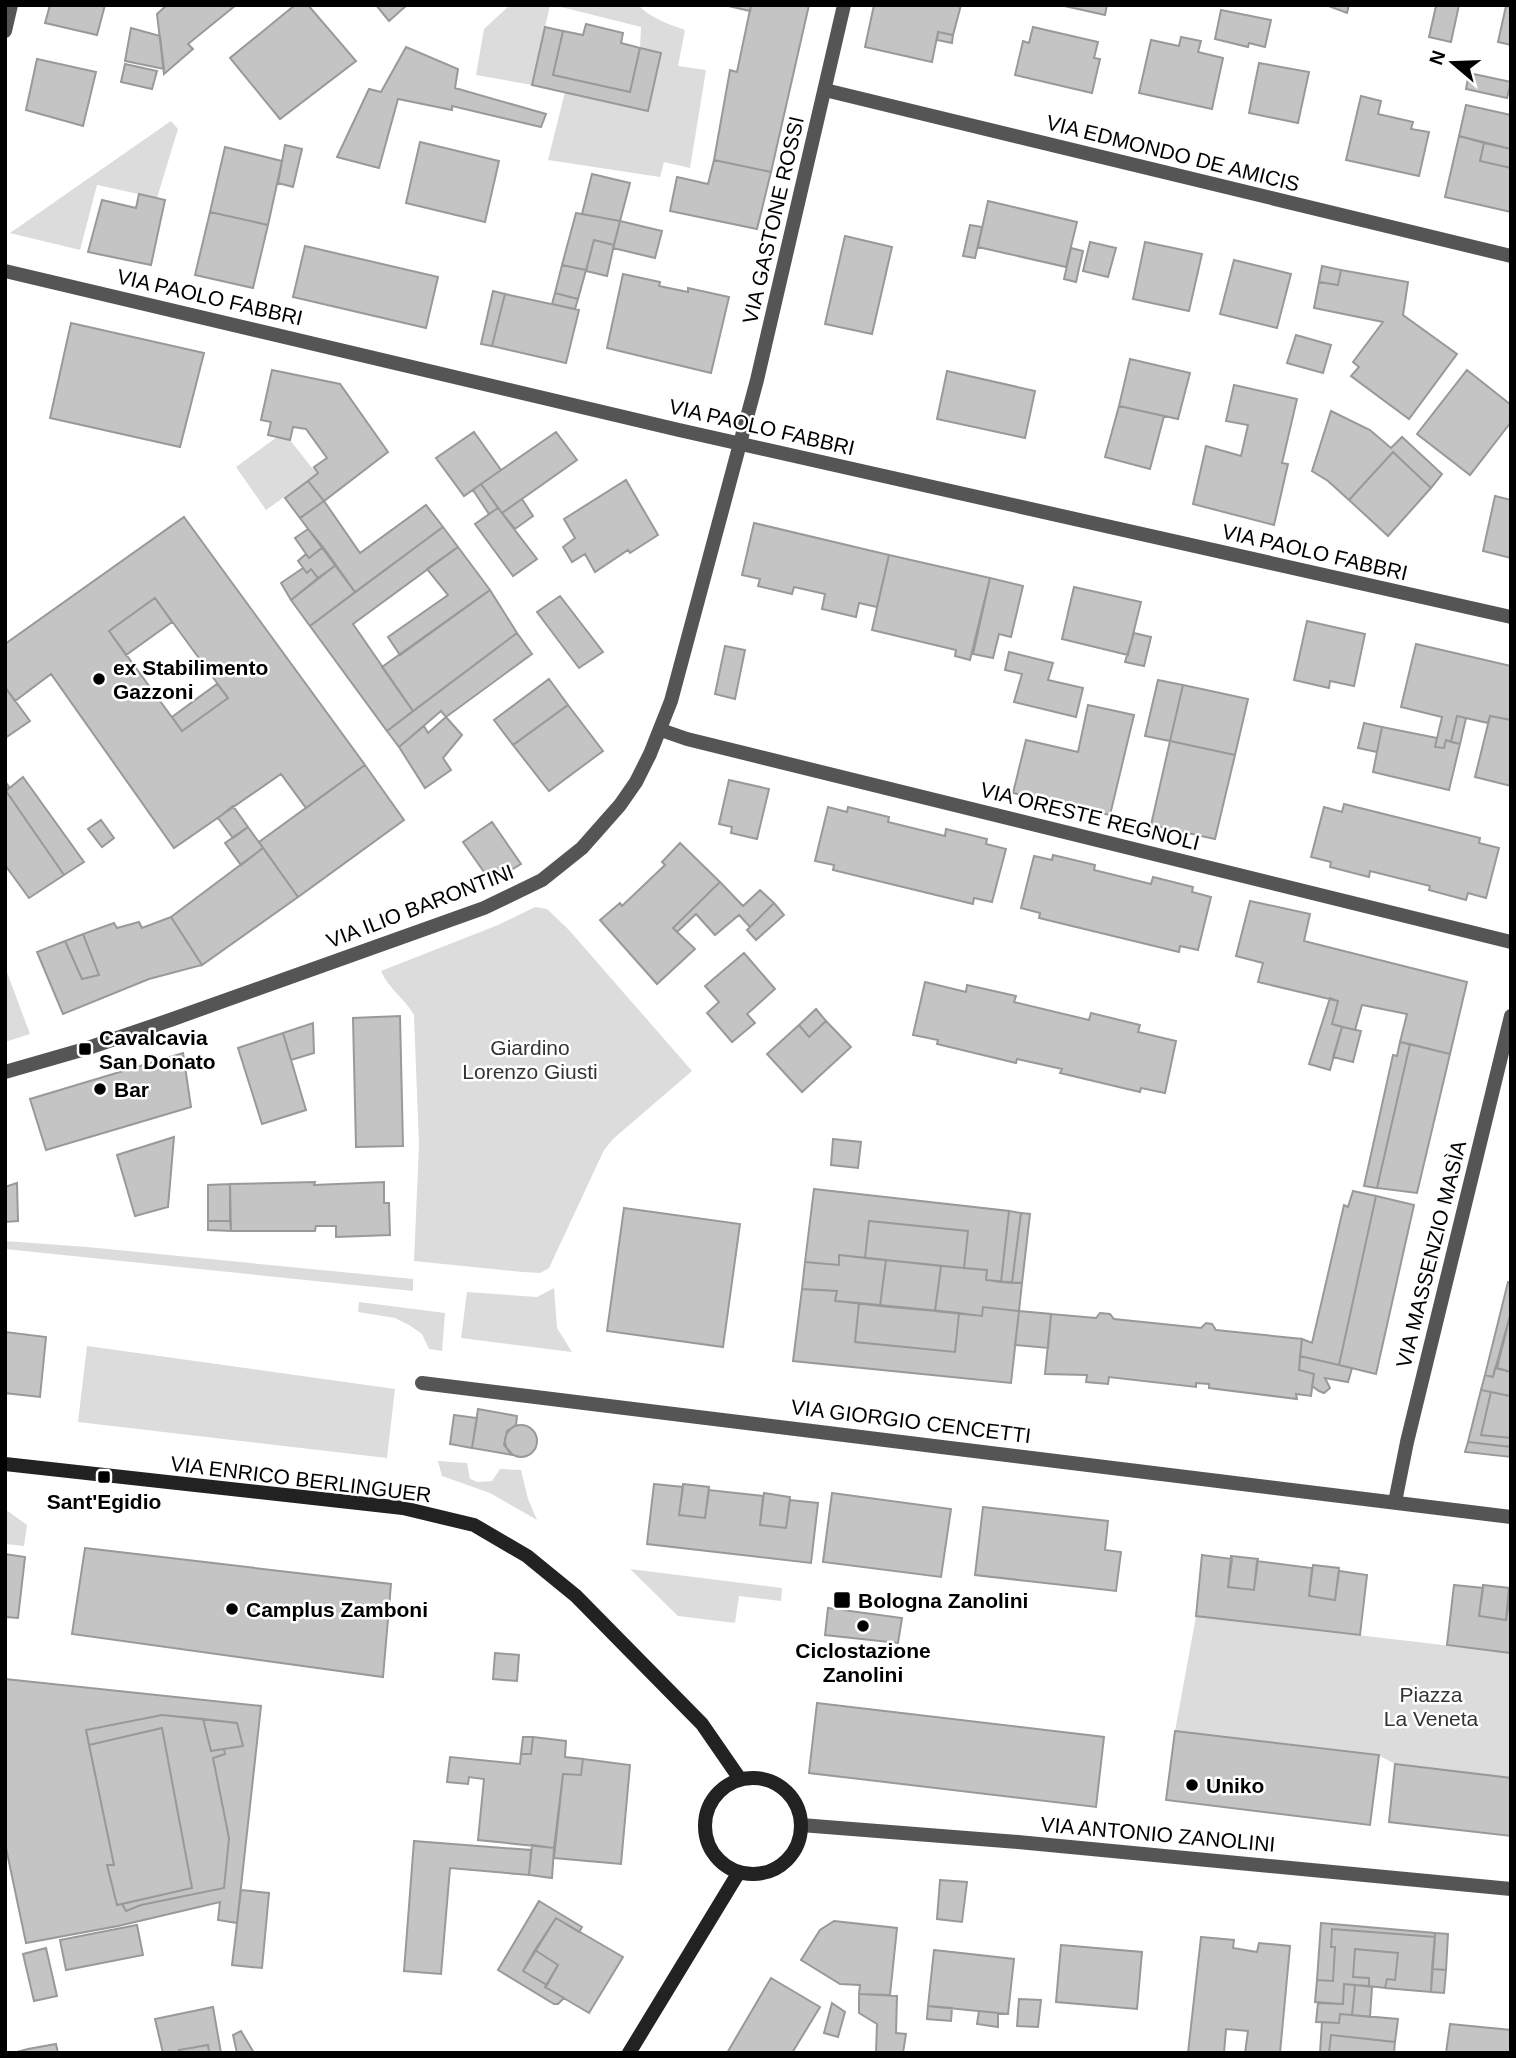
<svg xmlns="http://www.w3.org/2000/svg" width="1516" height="2058" viewBox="0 0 1516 2058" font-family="Arial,sans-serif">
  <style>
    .green { fill: #dcdcdc }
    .building { fill: #c4c4c4; stroke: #999; stroke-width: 2; fill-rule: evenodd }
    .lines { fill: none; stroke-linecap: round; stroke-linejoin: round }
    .minor { stroke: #555; stroke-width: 14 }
    .tertiary { stroke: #555; stroke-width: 14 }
    .secondary { stroke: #222; stroke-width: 14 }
    .poi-dot { fill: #000; stroke: #fff; stroke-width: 2.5 }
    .labels { text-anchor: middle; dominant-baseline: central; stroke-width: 5; stroke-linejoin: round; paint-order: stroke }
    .street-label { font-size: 21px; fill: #000; stroke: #fff }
    .poi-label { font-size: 21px; font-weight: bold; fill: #000; stroke: #fff; text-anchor: start }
    .park-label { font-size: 21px; fill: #333; stroke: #fff }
  </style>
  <rect width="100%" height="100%" fill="#fff"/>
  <path class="green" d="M510 5H550L532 85 476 75 484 29Z
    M553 5H638C650 18 669 24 685 30L678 66 706 70 690 168 664 162 660 177 548 160 565 92 648 111 661 53 640 48 641 27Z
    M171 121 178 129 157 198 97 185 80 250 10 233Z
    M277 437 290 440 312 468 314 467 318 473 266 510 236 467Z
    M535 907 547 909 569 930 692 1071 613 1139 604 1150 549 1268 540 1273 523 1272 414 1261 419 1145 414 1015C405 999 388 988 381 971L498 925Z
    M5 967 30 1034 5 1042Z
    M5 1241 87 1247 413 1279V1291L5 1249Z
    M554 1288 557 1328 572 1352 461 1338 467 1292 537 1297Z
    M359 1302 445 1313 442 1351 429 1349 422 1334 409 1325 395 1318 358 1312Z
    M87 1346 395 1389 387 1458 78 1422Z
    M438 1461 467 1463 470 1479 478 1482 492 1481 500 1469 521 1470 528 1499 537 1520 490 1493 442 1476Z
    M5 1509 27 1525 24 1546 5 1544Z
    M630 1569 782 1588 781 1601 739 1596 735 1623 678 1616Z
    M1196 1616 1511 1653V1778L1395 1764 1378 1755 1175 1731Z"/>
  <path class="building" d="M50 5H105L97 35 45 23Z
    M167 5H236L188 44 193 49 164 74 157 14Z
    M295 5H308L356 61 280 119 230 58Z
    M376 5H407L389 21Z
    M724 5H751L750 11Z
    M751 5H809L771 172 714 160 730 70 737 72Z
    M874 5H961L953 35 938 32 932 62 865 47Z
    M1060 5H1107L1105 15Z
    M1326 5H1349L1347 13Z
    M1434 5H1459L1451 42 1429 37 1436 6Z
    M1506 6 1511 7V45L1498 42Z
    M1221 10 1271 20 1265 47 1249 43 1248 47 1215 39Z
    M586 24 623 33 621 43 640 48 630 92 553 75 563 31 583 35Z
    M545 27 563 31 553 75 630 92 640 48 661 53 648 111 532 85Z
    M1033 27 1098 42 1094 58 1100 59 1092 93 1015 75 1023 41 1029 43Z
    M131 28 160 36 164 69 125 61Z
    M938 32 953 35 952 43 937 40Z
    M1181 37 1201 41 1198 52 1223 58 1212 109 1139 93 1151 40 1179 46Z
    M406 47 458 69 455 88 546 114 541 127 452 106V110L398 99 379 168 337 157 369 89 381 92Z
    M37 59 96 72 83 126 26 110Z
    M1259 63 1309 72 1298 123 1249 113Z
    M125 64 157 71 152 89 121 82Z
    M1469 73 1511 82 1507 98 1466 89Z
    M1361 96 1381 101 1378 114 1413 122 1411 129 1429 132 1419 176 1346 160Z
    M1466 105 1511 115V149L1459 136Z
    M1459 136 1484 143 1480 161 1511 168V212L1445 197Z
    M420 142 499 161 485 222 406 203Z
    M1484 143 1511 149V168L1480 161Z
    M285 145 302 149 293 187 278 183Z
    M225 147 282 161 268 225 210 212Z
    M714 160 771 172 757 229 670 211 677 177 708 184Z
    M592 174 630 183 620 221 582 214Z
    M139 194 165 200 151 265 88 252 102 200 136 208Z
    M988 201 1077 222 1066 267 978 247Z
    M210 212 268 225 253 288 195 275Z
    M576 213 620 221 614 245 594 240 586 270 562 265Z
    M620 221 662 231 655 258 613 248Z
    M970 225 982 227 975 258 963 256Z
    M845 236 892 247 872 334 825 324Z
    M594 240 614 245 607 276 586 271Z
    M1090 242 1116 248 1108 277 1083 271Z
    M1145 242 1202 254 1189 311 1133 299Z
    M305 246 438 277 426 328 293 297Z
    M1071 248 1083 251 1076 282 1064 279Z
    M1234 260 1291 274 1277 328 1220 314Z
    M562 265 586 270 578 299 555 293Z
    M1322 266 1341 270 1338 285 1319 282Z
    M1341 270 1408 282 1403 315 1457 354 1409 419 1351 376 1359 367 1353 362 1383 322 1314 308 1319 282 1338 285Z
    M623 274 660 282 659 286 688 292V288L729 297 711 373 607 348Z
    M493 291 505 294 492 346 481 344Z
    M555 293 578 299 575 309 552 304Z
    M505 294 579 310 566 363 492 346Z
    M71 323 204 353 180 447 50 418Z
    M1296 335 1331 345 1323 373 1287 363Z
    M1130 359 1190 373 1178 419 1119 406Z
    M272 370 340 384 388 452 324 501 308 481 318 473 314 467 327 458 306 429 293 427 290 440 277 437 268 435 271 422 261 420Z
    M1467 370 1511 405V422L1470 475 1417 434Z
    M947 371 1035 391 1025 438 937 419Z
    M1234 385 1297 399 1282 463 1288 464 1274 525 1193 504 1206 446 1241 456 1248 425 1226 421Z
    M1119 406 1164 416 1150 469 1105 457Z
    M1331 411 1370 430 1391 448 1402 437 1442 474 1431 488 1393 452 1349 500 1328 481 1312 471Z
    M474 432 501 470 464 496 436 458Z
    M556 432 577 460 502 513 481 484Z
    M1393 452 1431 488 1388 536 1349 500Z
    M626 480 658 535 630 553 628 550 595 572 585 554 572 562 563 547 575 538 564 519Z
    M308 481 324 501 300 518 285 498Z
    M481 484 498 508 489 514 473 490Z
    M1495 496 1511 500V558L1483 551Z
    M522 499 533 516 515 529 502 513Z
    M324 501 360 553 426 505 443 527 355 592 300 518Z
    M498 508 537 559 513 576 475 524Z
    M184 517 365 765 306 808 281 774 174 848 51 674 15 701 5 687V644ZM155 598 228 698 182 731 109 631Z
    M754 523 889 555 877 607 859 603 856 617 822 609 825 594 794 587 792 594 758 586 760 579 742 575Z
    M443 527 458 547 353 624 413 711 387 731 310 626Z
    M308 529 323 547 309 558 295 538Z
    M323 547 336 565 318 578 311 569 307 573 298 561 306 554 309 558Z
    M458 547 490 590 400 655 388 637 448 595 427 569Z
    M889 555 990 578 970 660 955 656 956 650 872 630Z
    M336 565 355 592 310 626 291 600Z
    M303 568 307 573 311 569 318 578 291 600 281 583Z
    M990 578 1023 586 1011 637 999 634 993 658 973 654Z
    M1074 587 1141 602 1128 655 1062 639Z
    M490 590 517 633 413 711 382 667Z
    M560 596 603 652 579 668 537 612Z
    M155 598 172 622 126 655 109 631Z
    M1307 621 1365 634 1354 686 1330 681 1329 688 1294 680Z
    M517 633 532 654 446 717 441 711 399 747 387 731Z
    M1134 633 1151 637 1144 666 1125 662Z
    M1416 644 1511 666V720L1490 716 1488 723 1457 716 1451 742 1446 740 1444 748 1435 747 1442 717 1401 707Z
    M725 646 745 650 735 699 715 694Z
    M1009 652 1053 663 1048 680 1083 688 1076 717 1014 702 1022 674 1005 670Z
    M549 679 568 705 513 745 494 720Z
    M1158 680 1183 685 1170 741 1145 736Z
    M217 684 228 698 182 731 172 717Z
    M1183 685 1248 699 1235 755 1170 741Z
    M5 687 30 721 5 738Z
    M568 705 603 751 549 791 513 745Z
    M1088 705 1134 715 1110 815 1013 793 1026 740 1078 752Z
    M1457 716 1466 718 1460 744 1451 742Z
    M1490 716 1511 720V786L1475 777Z
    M446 717 462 735 443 758 451 770 425 788 399 747 424 726 428 733Z
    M1364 723 1382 727 1377 752 1358 748Z
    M1382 727 1437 738 1435 747 1444 748 1446 740 1460 744 1449 790 1373 772Z
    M1170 741 1235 755 1215 839 1151 825Z
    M365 765 404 820 298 897 259 842Z
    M23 777 84 862 64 875 6 791Z
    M729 780 769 789 757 839 731 833 732 827 719 824Z
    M5 781 9 787 6 791 64 875 29 898 5 865Z
    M1344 804 1480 838 1479 843 1499 848 1486 898 1468 893 1466 900 1429 890 1430 886 1370 871 1369 877 1330 867 1331 862 1311 857 1324 807 1342 812Z
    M233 806 248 827 233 838 218 818Z
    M828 807 847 812 848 807 889 817 888 822 945 836 946 829 987 839 986 844 1006 849 992 902 974 898 973 904 833 870 834 865 815 861Z
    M101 820 114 838 102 847 88 829Z
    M492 822 521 864 491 882 463 842Z
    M248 827 263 848 241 865 225 843Z
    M680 843 720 882 673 928 695 949 657 984 600 920 620 903 622 906 665 865 662 862Z
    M263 848 298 897 202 965 171 917Z
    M1053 855 1095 865 1094 870 1151 884 1153 877 1193 887 1192 892 1211 897 1198 950 1180 946 1179 952 1039 918 1040 913 1021 908 1034 856 1052 860Z
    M720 882 743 906 760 890 774 903 750 927 739 915 715 935 696 914 677 932 673 928Z
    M1250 901 1310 914 1304 941 1467 982 1450 1054 1400 1042 1407 1014 1362 1005 1355 1030 1332 1024 1338 1001 1258 982 1263 963 1236 956Z
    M774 903 784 915 756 940 747 930Z
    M171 917 202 965 149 979 63 1014 37 952 65 941 82 979 99 975 83 934 114 923 117 928 139 922 142 928Z
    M83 934 99 975 82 979 65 941Z
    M744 953 775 989 747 1014 755 1023 732 1042 707 1013 719 1002 705 986Z
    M925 982 966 992 967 985 1016 996 1014 1002 1089 1020 1091 1013 1140 1025 1138 1032 1176 1041 1165 1093 1141 1088 1140 1092 1060 1073 1062 1069 1017 1059 1016 1063 937 1044 938 1040 913 1035Z
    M1330 998 1338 1001 1332 1024 1342 1027 1330 1070 1309 1064Z
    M816 1009 826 1021 809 1037 799 1025Z
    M400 1016 403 1146 356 1147 353 1018Z
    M826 1021 851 1047 802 1092 767 1054 799 1025 809 1037Z
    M313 1023 314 1053 291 1060 283 1033Z
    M1342 1027 1361 1031 1353 1062 1333 1057Z
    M283 1033 306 1110 262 1124 238 1048Z
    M1400 1042 1410 1044 1377 1188 1364 1186 1393 1055 1397 1056Z
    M1410 1044 1450 1054 1417 1193 1377 1188Z
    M183 1053 191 1107 46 1150 30 1099Z
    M174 1137 168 1207 135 1216 117 1155Z
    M833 1139 861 1142 858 1168 831 1165Z
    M315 1182 314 1185 384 1182V1203H389L390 1235 336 1237V1226H316L315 1231H231L230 1184Z
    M17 1183 18 1221 5 1222V1187Z
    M230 1184V1221H208V1185Z
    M814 1189 1009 1211 1001 1282 986 1280 987 1270 964 1268 968 1231 869 1221 865 1258 839 1255V1265L805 1262Z
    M1353 1191 1376 1196 1339 1365 1300 1356 1302 1339 1312 1343 1344 1205 1348 1207Z
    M1376 1196 1414 1205 1376 1374 1339 1365Z
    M624 1208 740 1224 723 1347 607 1331Z
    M1009 1211 1021 1213 1012 1283 1001 1282Z
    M1021 1213 1030 1214 1022 1283H1012Z
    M208 1221H230L231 1231 208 1230Z
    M869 1221 968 1231 964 1268 865 1258Z
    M839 1255 886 1260 880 1306 835 1301 837 1291 802 1289 805 1262 839 1265Z
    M886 1260 941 1266 935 1311 880 1306Z
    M941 1266 987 1270 986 1280 1022 1283 1019 1311 983 1307 982 1316 935 1311Z
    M1508 1282 1511 1283V1312L1493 1377 1485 1375Z
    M802 1289 837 1291 835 1301 859 1303 855 1342 955 1352 959 1313 982 1316 983 1307 1019 1311 1011 1383 793 1361Z
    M859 1303 959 1313 955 1352 855 1342Z
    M1019 1311 1051 1314 1048 1348 1015 1345Z
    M1511 1312V1372L1497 1368Z
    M1100 1313 1110 1314 1114 1319 1201 1328 1206 1323 1212 1324 1216 1330 1302 1339 1299 1370 1314 1374 1311 1396 1296 1394 1297 1399 1209 1388V1384L1196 1383V1387L1109 1377 1108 1384 1086 1382 1087 1375 1045 1374 1051 1314 1096 1318Z
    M5 1332 46 1337 40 1397 5 1393Z
    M1300 1356 1352 1368 1348 1382 1325 1378 1330 1388 1324 1393 1319 1391 1312 1386 1314 1374 1299 1370Z
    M1495 1368 1511 1372 1510 1396 1481 1390 1485 1375 1493 1377Z
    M1481 1390 1491 1392 1481 1435 1511 1438V1447L1468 1442Z
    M1491 1392 1510 1396 1511 1394V1438L1481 1435Z
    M478 1409 517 1416 516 1425 507 1431 504 1445 513 1455 472 1448Z
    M454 1415 477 1418 472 1448 450 1444Z
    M505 1441a16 16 0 1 1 32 0a16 16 0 1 1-32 0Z
    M1468 1442 1511 1447V1457L1465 1452Z
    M654 1484 683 1487 679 1515 705 1518 709 1490 763 1496 760 1525 786 1528 790 1500 818 1503 811 1563 647 1544Z
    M683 1484 709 1487 705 1518 679 1515Z
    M764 1493 790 1497 786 1528 760 1525Z
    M832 1493 951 1509 941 1577 823 1562Z
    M983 1507 1108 1521 1105 1550 1121 1552 1116 1591 975 1575Z
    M85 1548 391 1584 383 1677 72 1634Z
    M5 1554 25 1557 18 1618 5 1617Z
    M1202 1555 1232 1559 1228 1587 1254 1590 1257 1561 1312 1568 1309 1596 1335 1600 1339 1571 1367 1575 1360 1635 1196 1616Z
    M1231 1556 1258 1559 1254 1590 1228 1587Z
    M1313 1565 1339 1568 1335 1600 1309 1596Z
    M1454 1585 1483 1588 1479 1616 1506 1620 1511 1591V1653L1447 1645Z
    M1483 1585 1509 1588 1506 1620 1479 1616Z
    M828 1608 902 1618 898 1643 825 1635Z
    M495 1653 519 1655 517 1681 493 1679Z
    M5 1679 261 1706 237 1923 218 1920 220 1902 118 1926 26 1943 5 1843ZM162 1715 237 1723 243 1746 224 1749 225 1754 213 1758 229 1838 224 1888 141 1905 126 1911 122 1904 117 1905 107 1865H114L86 1730Z
    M817 1703 1104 1737 1096 1807 809 1773Z
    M162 1715 203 1719 211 1751 224 1749 225 1754 213 1758 229 1838 224 1888 141 1905 126 1911 122 1904 192 1888 162 1728 89 1745 86 1730Z
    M203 1719 237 1723 243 1746 211 1751Z
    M162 1728 192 1888 117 1905 107 1865H114L89 1745Z
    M1175 1731 1379 1755 1370 1825 1166 1800Z
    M523 1737H533L531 1754H521Z
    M533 1737 566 1741 565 1757 583 1759 581 1775 563 1774 554 1848 478 1840 484 1779 469 1777 468 1784 447 1782 450 1757 520 1764 521 1754H531Z
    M583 1759 630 1765 621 1864 554 1858 563 1774 581 1775Z
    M1395 1764 1511 1778V1836L1389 1822Z
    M414 1841 531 1850 529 1875 450 1868 441 1974 404 1971Z
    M532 1845 554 1848 552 1878 529 1875Z
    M940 1880 967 1882 962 1922 937 1919Z
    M241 1890 269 1893 262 1968 232 1965Z
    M539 1901 582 1927 579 1932 556 1918 523 1971 547 1985 545 1987 564 1998 558 2004H554L498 1970Z
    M556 1918 623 1957 589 2013 545 1987 558 1965 535 1950Z
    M834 1921 897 1928 890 1995 859 1994 860 1985 840 1984 801 1960 820 1930Z
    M1321 1923 1435 1933V1937L1332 1929 1331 1947H1335L1333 1981 1317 1980Z
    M137 1925 143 1955 66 1970 60 1940Z
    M1332 1929 1435 1937 1431 1992 1385 1988 1387 1979 1395 1980 1398 1953 1355 1949 1353 1977 1369 1978V1986L1344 1984 1343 2004 1315 2002 1317 1980 1333 1981 1335 1947H1331Z
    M1435 1933 1448 1934 1446 1970 1432 1969Z
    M1201 1937 1234 1940 1233 1948 1257 1952 1259 1943 1290 1946 1280 2053H1245L1248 2031 1226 2029 1224 2053H1188Z
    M1061 1945 1142 1952 1137 2009 1056 2002Z
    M46 1948 57 1996 34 2001 23 1954Z
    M1355 1949 1398 1953 1395 1980 1387 1979 1385 1988 1369 1986V1978L1353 1977Z
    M535 1950 558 1965 547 1985 523 1971Z
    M934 1950 1014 1959 1008 2014 928 2006Z
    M1432 1969 1446 1970 1444 1993 1431 1992Z
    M771 1978 820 2007 792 2053H727Z
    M1344 1984 1355 1985 1352 2015 1340 2014 1339 2023 1316 2022 1318 2003 1343 2004Z
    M1355 1985 1372 1987 1370 2017 1352 2015Z
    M859 1994 897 1996 896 2033 906 2034 903 2053H876L877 2024 859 2013Z
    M1019 1999 1041 2000 1038 2027 1017 2026Z
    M832 2003 845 2012 838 2037 824 2033Z
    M928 2006 952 2008 951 2021 927 2019Z
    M213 2007 221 2053H209L208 2045 179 2050 180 2053H163L155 2019Z
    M979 2011 998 2013V2027L977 2024Z
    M1340 2014 1398 2019 1395 2042 1331 2035 1329 2053H1320L1322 2022 1339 2023Z
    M1450 2024 1511 2030V2053H1446Z
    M241 2031 254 2053H237L233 2035Z
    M1331 2035 1395 2042 1394 2053H1329Z
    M56 2044 58 2053H13L28 2049Z
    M208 2045 209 2053H180L179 2050Z"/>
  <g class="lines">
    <path class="minor" d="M5 31 11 5
      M825 90 1511 256
      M5 271 679 430 1511 617
      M661 730 687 739 1511 942
      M422 1383 1511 1517
      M1395 1502 1407 1442 1511 1016"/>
    <path class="tertiary" d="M5 1072 85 1049 173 1019 484 908 542 880 582 848 620 805 636 782 650 754 671 701 757 380 844 5
      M801 1825 1018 1842 1511 1889"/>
    <path class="secondary" d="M5 1464 403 1508 474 1525 527 1556 576 1596 702 1724 740 1779
      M705 1826a48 48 0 1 1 96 0a48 48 0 1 1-96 0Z
      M629 2053 739 1872"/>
  </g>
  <g class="poi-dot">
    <circle cx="99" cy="679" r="7"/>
    <rect x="78" y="1042" width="14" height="14" rx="3.5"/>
    <circle cx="100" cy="1089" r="7"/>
    <rect x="97" y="1470" width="14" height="14" rx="3.5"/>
    <rect x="833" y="1591" width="18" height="18" rx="3.5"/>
    <circle cx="232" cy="1609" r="7"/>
    <circle cx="863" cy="1626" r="7"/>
    <circle cx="1192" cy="1785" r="7"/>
  </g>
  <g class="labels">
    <g class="street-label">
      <text transform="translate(1173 153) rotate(14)">VIA EDMONDO DE AMICIS</text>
      <text transform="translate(773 220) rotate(-77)">VIA GASTONE ROSSI</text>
      <text transform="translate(210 297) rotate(13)">VIA PAOLO FABBRI</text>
      <text transform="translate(762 427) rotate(13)">VIA PAOLO FABBRI</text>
      <text transform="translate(1315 552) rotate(13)">VIA PAOLO FABBRI</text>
      <text transform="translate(1090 816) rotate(14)">VIA ORESTE REGNOLI</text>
      <text transform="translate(420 906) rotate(-21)">VIA ILIO BARONTINI</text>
      <text transform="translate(1431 1254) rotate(-76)">VIA MASSENZIO MASÌA</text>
      <text transform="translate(911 1421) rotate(7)">VIA GIORGIO CENCETTI</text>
      <text transform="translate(301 1479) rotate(7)">VIA ENRICO BERLINGUER</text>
      <text transform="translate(1158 1834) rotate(5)">VIA ANTONIO ZANOLINI</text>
    </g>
    <g class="poi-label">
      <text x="113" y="667">ex Stabilimento<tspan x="113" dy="24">Gazzoni</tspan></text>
      <text x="99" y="1037">Cavalcavia<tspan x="99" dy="24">San Donato</tspan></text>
      <text x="114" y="1089">Bar</text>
      <text x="104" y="1501" text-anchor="middle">Sant'Egidio</text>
      <text x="858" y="1600">Bologna Zanolini</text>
      <text x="246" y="1609">Camplus Zamboni</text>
      <text x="863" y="1650" text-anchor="middle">Ciclostazione<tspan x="863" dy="24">Zanolini</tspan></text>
      <text x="1206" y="1785">Uniko</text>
    </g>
    <g class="park-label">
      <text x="530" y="1047">Giardino<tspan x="530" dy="24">Lorenzo Giusti</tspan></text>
      <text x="1431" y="1694">Piazza<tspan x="1431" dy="24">La Veneta</tspan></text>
    </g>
  </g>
  <rect width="1516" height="2058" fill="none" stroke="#000000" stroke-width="14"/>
  <g transform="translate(1453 63) rotate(289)" stroke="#ffffff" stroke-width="5" paint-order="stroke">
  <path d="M0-5L12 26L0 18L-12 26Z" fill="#000000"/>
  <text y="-10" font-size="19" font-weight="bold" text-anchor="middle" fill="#000000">N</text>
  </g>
</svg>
